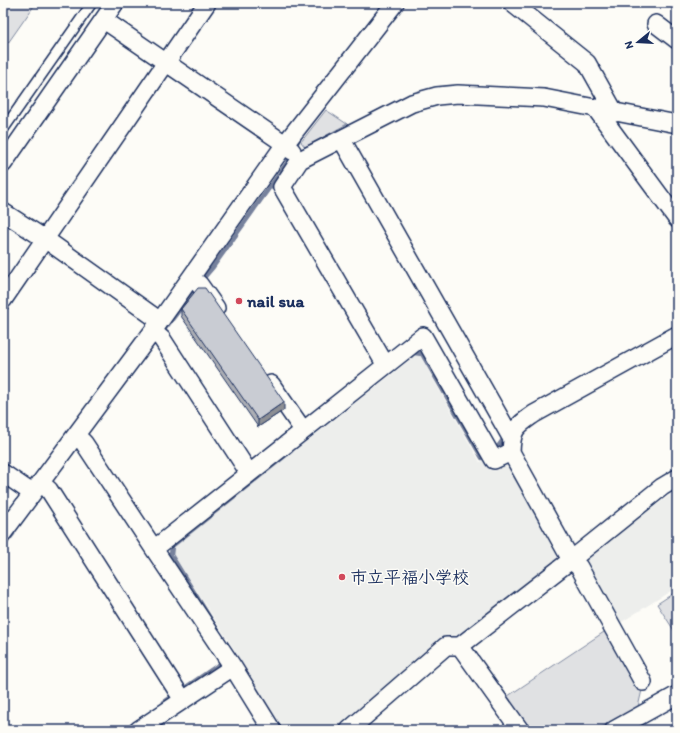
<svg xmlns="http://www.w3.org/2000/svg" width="680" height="733" viewBox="0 0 680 733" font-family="Itim,'Klee One',sans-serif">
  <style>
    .built { fill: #edeeec }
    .green { fill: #e0e1e3; stroke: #7e88a0 }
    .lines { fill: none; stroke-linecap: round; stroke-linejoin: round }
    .stream { stroke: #76819c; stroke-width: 4.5 }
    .lane-casing { stroke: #1b2f5e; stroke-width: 12 }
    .street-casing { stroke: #1b2f5e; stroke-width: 20 }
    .lane { stroke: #fdfcf7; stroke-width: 9 }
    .street { stroke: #fdfcf7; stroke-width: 17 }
    .wall { fill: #adafb5; stroke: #1b2f5e }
    .shaded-wall { fill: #8d8f94; stroke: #1b2f5e }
    .building { fill: #c9ccd3; stroke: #1b2f5e }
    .poi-dot { fill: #d1495b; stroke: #fdfcf7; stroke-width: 1.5 }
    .labels { text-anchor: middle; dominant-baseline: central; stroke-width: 3; stroke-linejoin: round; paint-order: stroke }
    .poi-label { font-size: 17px; font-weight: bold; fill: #1b2f5e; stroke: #fdfcf7; text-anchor: start }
  </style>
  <rect width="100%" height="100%" fill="#fdfcf7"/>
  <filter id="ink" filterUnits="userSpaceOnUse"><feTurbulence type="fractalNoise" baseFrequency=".025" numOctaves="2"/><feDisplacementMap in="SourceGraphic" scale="8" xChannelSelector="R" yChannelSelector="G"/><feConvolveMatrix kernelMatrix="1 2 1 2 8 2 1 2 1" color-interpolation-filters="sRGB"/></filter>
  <g filter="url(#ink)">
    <path class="built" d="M415 356H420L480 462 487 459 494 471 503 465 514 470 558 551 555 562 466 632 442 640 338 730H283L234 656 237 654 173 554V547Z
      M677 490V587L617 625 585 566 588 556Z"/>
    <path class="green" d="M3 3H36L8 43 3 39Z
      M326 110 347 124 305 147 301 142Z
      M677 591V635L657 604Z
      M610 628 642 690 638 707 596 730H528L505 698Z"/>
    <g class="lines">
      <path class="stream" d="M201 281 213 267 287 163 300 137
        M161 334 197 287
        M411 356 414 353 422 354 482 458 487 455
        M494 451 500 444 506 435
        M3 547 13 534
        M215 626 171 555 172 546 291 451
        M164 702 224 661
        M126 730 134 724"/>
      <defs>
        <path id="lane" d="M3 130 92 3"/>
        <path id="street" d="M512 3 587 63 615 113
          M104 20 285 144 292 151
          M656 24 677 40
          M596 109 677 219
          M342 140 512 439
          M3 164 115 3
          M3 212 45 239 160 321
          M199 284 216 308
          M3 300 207 3
          M153 331 162 339 249 473
          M385 364 282 187 300 160 412 103 437 96 458 94 544 98 677 124
          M271 384 303 430
          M76 435 84 443 154 549
          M3 473 32 493
          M41 483 49 490 183 700
          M3 533 153 331 285 144 395 3
          M460 646 520 730
          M643 682 579 567 571 560 662 487 677 478
          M138 730 233 667
          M272 730 233 667 154 549 423 336 494 460 511 452
          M349 730 446 646H460L571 560 511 452C512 428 516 427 534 414L677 335
          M614 730 677 695"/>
      </defs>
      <use href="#lane" class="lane-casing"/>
      <use href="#street" class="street-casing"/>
      <use href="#lane" class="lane"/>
      <use href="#street" class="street"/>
    </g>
    <path class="wall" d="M181 309 284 410 258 427 181 316Z"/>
    <path class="shaded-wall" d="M284 402V410L258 427V420Z"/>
    <path class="building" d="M198 288H205L284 402 258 420 181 309Z"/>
  </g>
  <g class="poi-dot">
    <circle cx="239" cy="301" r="4"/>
    <circle cx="342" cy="577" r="4"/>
  </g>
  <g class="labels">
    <g class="poi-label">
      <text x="247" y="301">nail sua</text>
      <text x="350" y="577">市立平福小学校</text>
    </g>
  </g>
  <rect width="680" height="733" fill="none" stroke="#fdfcf7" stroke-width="16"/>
  <rect x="8" y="8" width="664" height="717" fill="none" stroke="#1b2f5e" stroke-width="1.5" filter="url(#ink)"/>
  <g transform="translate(638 42) rotate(252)" stroke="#fdfcf7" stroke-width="3" paint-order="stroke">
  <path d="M0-3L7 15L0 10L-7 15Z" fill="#1b2f5e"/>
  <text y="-6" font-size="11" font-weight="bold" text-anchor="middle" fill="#1b2f5e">N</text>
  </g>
</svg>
